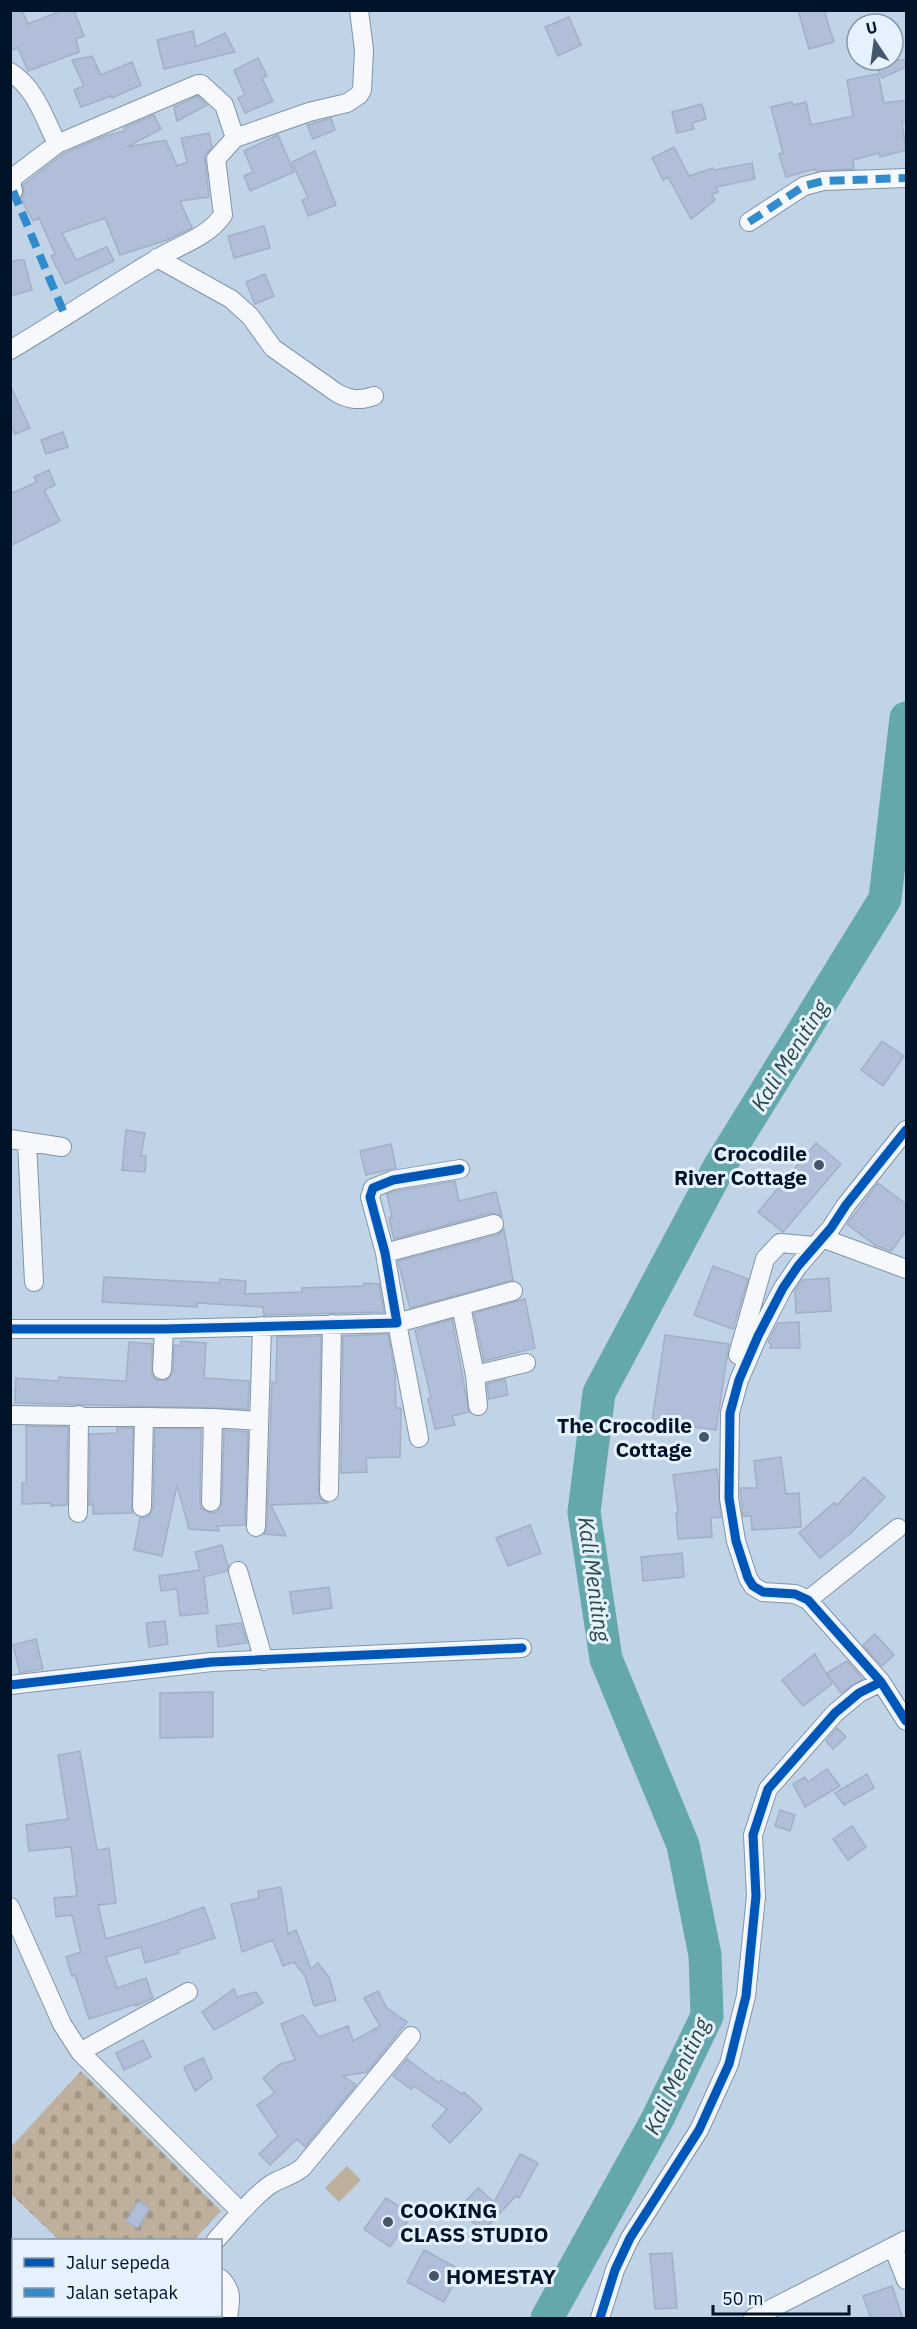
<svg xmlns="http://www.w3.org/2000/svg" width="917" height="2329" viewBox="0 0 917 2329" font-family="'IBM Plex Sans',sans-serif">
  <style>
    .cemetery { fill: url(#cemetery-stones) }
    .green { fill: #bfb09d }
    .lines { fill: none; stroke-linecap: round; stroke-linejoin: round }
    .river { stroke: #65a8ab; stroke-width: 33 }
    .building { fill: #b0bed9; stroke: #a2afc5; stroke-width: 1.5 }
    .street-casing { stroke: #8195a8; stroke-width: 20 }
    .street { stroke: #f6f8fb; stroke-width: 18 }
    .quiet { stroke: #328bcc; stroke-width: 8; stroke-dasharray: 15 8; stroke-linecap: butt }
    .cycleway-casing { stroke: #e5f1fd; stroke-width: 13 }
    .cycleway { stroke: #0057b8; stroke-width: 9 }
    .poi-dot { fill: #43566b; stroke: #e5f1fd; stroke-width: 2 }
    .labels { text-anchor: middle; dominant-baseline: central; stroke-width: 6; stroke-linejoin: round; paint-order: stroke }
    .poi-label { font-size: 21px; font-weight: bold; fill: #001328; stroke: #e5f1fd; text-anchor: end }
    .water-label { font-size: 22px; font-style: italic; fill: #2d4947; stroke: #e5f1fd }
  </style>
  <defs>
    <pattern id="cemetery-stones" width="16" height="16" patternUnits="userSpaceOnUse" patternTransform="scale(1.5)"><rect width="16" height="16" fill="#bfb09d"/><path d="M2 7V4a2 2 0 0 1 4 0v3zM10 15v-3a2 2 0 0 1 4 0v3z" fill="#a29687"/></pattern>
  </defs>
  <rect width="100%" height="100%" fill="#c0d3e7"/>
  <path class="cemetery" d="M81 2071 221 2211 194 2240H59L11 2194 10 2148Z"/>
  <path class="green" d="M347 2166 361 2180 339 2202 325 2188Z"/>
  <g class="lines">
    <path class="river" d="M547 2318 658 2118 707 2016 705 1955 683 1845 606 1659 584 1512 599 1393 718 1169 885 899 906 718"/>
  </g>
  <path class="building" d="M10 10H22L28 24 63 10H74L84 36 76 39 79 52 28 71 18 48 10 51Z
    M798 10H824L834 42 809 49Z
    M569 17 581 45 558 56 545 27Z
    M193 31 196 47 225 33 235 52 164 69 157 40Z
    M92 56 101 75 132 62 141 85 112 98 111 96 81 107 74 90 84 86 72 60Z
    M258 58 267 76 262 78 273 101 245 113 238 98 245 95 234 70Z
    M874 60H906V67L882 78Z
    M878 74 884 103 906 100V122H902L906 150 880 157 879 153 853 160 854 169 816 171 815 169 786 177 779 154 783 153 771 107 792 102 793 105 806 102 811 125 853 116 847 80Z
    M198 96 207 105 177 121 174 107Z
    M702 104 706 119 692 123 694 129 677 133 672 112Z
    M154 115 161 129 127 147 166 140 177 166 187 162 181 138 209 133 212 147 205 155V160L209 197 180 201 192 228 167 240 120 255 105 218 62 233 76 260 107 247 114 261 65 284 51 256 55 254 39 218 33 221 21 199 24 194 23 185 63 154 105 136 125 131 124 128Z
    M331 118 335 130 313 139 307 125Z
    M278 135 294 172 250 191 244 176 253 172 244 151Z
    M674 147 689 176 713 168 714 170 752 163 755 179 716 187 718 192 712 194 715 200 691 219 668 177 663 180 652 158Z
    M315 151 336 205 308 216 302 200 308 198 292 162Z
    M264 226 270 248 234 258 228 236Z
    M18 260H24L32 290 10 296V262Z
    M265 274 274 296 255 304 246 282Z
    M10 385 30 428 15 434 10 423Z
    M63 432 68 447 46 454 41 440Z
    M49 470 55 485 44 490 60 521 10 546V494L37 482 34 477Z
    M882 1041 904 1056 883 1086 861 1070Z
    M126 1130 145 1133 141 1156H146L145 1172 122 1170Z
    M816 1143 841 1164 783 1232 758 1212Z
    M391 1144 396 1168 366 1175 360 1151Z
    M455 1181 459 1201 496 1192 502 1216 491 1213 394 1239 389 1218 392 1217 387 1194 396 1191Z
    M878 1183 906 1204V1231L891 1251 875 1245 847 1224Z
    M504 1229 513 1280 410 1308 398 1261 497 1235Z
    M713 1266 748 1279 733 1329 694 1315Z
    M104 1277 220 1283V1279L246 1281 245 1294 302 1292V1288L364 1286V1283L379 1284 384 1312 264 1315 263 1307 197 1303V1307L102 1302Z
    M829 1278 831 1311 796 1313 795 1291 802 1280Z
    M525 1299 535 1348 484 1361 474 1313Z
    M452 1319 469 1412 452 1416 455 1425 435 1429 428 1399 431 1398 415 1330Z
    M799 1322 800 1348H770L771 1344 768 1342 778 1323Z
    M388 1334 395 1373 396 1408H401L400 1457 366 1458 367 1472 341 1473 343 1336Z
    M665 1335 729 1344 716 1430 652 1421Z
    M321 1336 318 1492 320 1498 327 1503 271 1505 286 1536 264 1534 267 1527 272 1382 276 1383 277 1337Z
    M181 1341 206 1343 204 1378 249 1381 248 1409 15 1403 16 1378 58 1381 59 1377 126 1381 129 1342 152 1344V1375L156 1380H167L173 1371 174 1345 180 1346Z
    M505 1379 508 1395 489 1399 487 1384Z
    M26 1426 68 1427 67 1505 51 1506V1503L22 1504V1483H26Z
    M117 1428H133L132 1513 93 1514V1504L89 1505 90 1434 117 1433Z
    M155 1428 201 1429 200 1502 201 1508 210 1513 217 1512 222 1503 224 1430 248 1432 245 1525 217 1526 219 1531 189 1529 177 1485 162 1556 134 1550 140 1518 148 1517 153 1508Z
    M781 1457 786 1494 799 1493 801 1527 752 1530 751 1516H743L740 1488H757L754 1461Z
    M717 1469 721 1517 711 1518 712 1537 678 1539 676 1513 678 1512 673 1475Z
    M864 1477 885 1497 852 1532 820 1558 799 1533 834 1503 837 1505Z
    M530 1525 541 1553 508 1566 496 1538Z
    M222 1545 228 1566 227 1571 204 1577 208 1613 180 1616 177 1589 161 1591 159 1576 200 1570 195 1552Z
    M682 1553 684 1577 643 1581 641 1557Z
    M329 1587 332 1608 293 1614 290 1592Z
    M165 1621 168 1644 149 1647 146 1623Z
    M241 1623 247 1643 218 1647 216 1626Z
    M875 1634 894 1655 882 1666 863 1645Z
    M36 1639 43 1669 20 1673 13 1645Z
    M815 1654 832 1684 803 1706 782 1680Z
    M847 1661 863 1679 841 1693 827 1673Z
    M213 1692V1737L160 1738V1693Z
    M837 1728 846 1737 833 1749 826 1741Z
    M80 1751 97 1850 109 1848 116 1903 98 1905 106 1939 157 1924 204 1907 215 1938 178 1950 179 1953 145 1963 141 1947 106 1957 117 1988 146 1978 153 1998 136 2006V2004L89 2019 75 1975 72 1976 66 1957 81 1952 72 1915 56 1917 54 1898 77 1896 71 1847 29 1851 26 1825 68 1819 58 1755Z
    M827 1769 840 1786 805 1807 793 1784 805 1777 808 1782Z
    M867 1774 874 1788 844 1805 835 1793Z
    M780 1810 795 1815 790 1831 775 1826Z
    M852 1826 866 1847 848 1860 833 1839Z
    M281 1887 288 1934 296 1930 311 1969 318 1963 329 1977 336 2000 314 2006 305 1976 294 1962 283 1966 273 1940 242 1952 231 1904 259 1898 258 1891Z
    M234 1989 237 1997 256 1992 263 2003 214 2030 202 2012Z
    M378 1991 387 2008 407 2022 367 2072 343 2076 356 2085 305 2147 297 2139 270 2165 259 2154 278 2136 257 2105 275 2093 263 2078 280 2064 295 2060 281 2024 303 2015 319 2037 348 2026 353 2041 380 2026 364 1998Z
    M143 2040 151 2057 124 2070 116 2053Z
    M203 2058 212 2078 195 2091 184 2067Z
    M407 2059 439 2083 441 2080 462 2094 464 2092 482 2109 450 2143 432 2126 447 2109 414 2086 411 2089 393 2076Z
    M520 2154 538 2163 519 2198 516 2196 483 2231 458 2209 478 2188 494 2202Z
    M386 2198 412 2215 390 2247 364 2229Z
    M138 2201 150 2208 138 2228 126 2221Z
    M424 2250 461 2270 444 2302 407 2282Z
    M672 2253 677 2308 655 2309 650 2254Z
    M892 2286 903 2319H871L863 2296Z"/>
  <g class="lines">
    <defs>
      <path id="street" d="M10 72C35 87 45 119 57 144
        M13 191 11 183 15 176 57 144 198 84H201L224 105 235 138 309 112 347 103 359 95 362 90 364 50 359 10
        M749 222 804 186 823 181 906 178
        M157 258 231 299 250 316 273 348 337 393C350 400 360 401 374 396
        M10 350C60 321 106 289 155 260 178 245 206 239 223 215L216 159 235 138
        M906 1130 846 1205 831 1228 798 1266 783 1288 758 1336 739 1380 730 1413 729 1498 736 1541 748 1578 753 1586 763 1592 795 1594 808 1600 881 1682 906 1721
        M10 1139 62 1147
        M27 1142 34 1282
        M822 1238 906 1269
        M385 1253 494 1224
        M461 1306 475 1375 478 1406
        M10 1329H164L397 1323 385 1253 370 1197 373 1188 393 1180 460 1169
        M738 1355 765 1259 780 1243 814 1246
        M162 1370 164 1329
        M475 1375 526 1363
        M10 1415 213 1418 259 1421
        M419 1438 397 1323 513 1291
        M329 1492 332 1324
        M211 1502 213 1418
        M142 1507 144 1418
        M78 1513 79 1415
        M256 1527 262 1326
        M238 1571 264 1661
        M808 1600 898 1528
        M10 1685 212 1662 522 1648
        M10 1907 62 2024 80 2052 241 2212 216 2240
        M80 2052 188 1992
        M241 2212C251 2202 261 2190 273 2183 284 2177 294 2175 303 2167L411 2036
        M893 2247 906 2280
        M220 2278C234 2291 230 2302 228 2318
        M600 2318 615 2270 630 2238 699 2130 729 2064 746 1996 756 1896 753 1835 768 1789 835 1713 859 1693 881 1682
        M753 2318 906 2240"/>
    </defs>
    <use href="#street" class="street-casing"/>
    <use href="#street" class="street"/>
    <path class="quiet" d="M13 191 66 318
      M749 222 804 186 823 181 906 178"/>
    <defs>
      <path id="cycleway" d="M906 1130 846 1205 831 1228 798 1266 783 1288 758 1336 739 1380 730 1413 729 1498 736 1541 748 1578 753 1586 763 1592 795 1594 808 1600 881 1682 906 1721
        M10 1329H164L397 1323 385 1253 370 1197 373 1188 393 1180 460 1169
        M10 1685 212 1662 522 1648
        M600 2318 615 2270 630 2238 699 2130 729 2064 746 1996 756 1896 753 1835 768 1789 835 1713 859 1693 881 1682"/>
    </defs>
    <use href="#cycleway" class="cycleway-casing"/>
    <use href="#cycleway" class="cycleway"/>
  </g>
  <g class="poi-dot">
    <circle cx="819" cy="1165" r="6"/>
    <circle cx="704" cy="1437" r="6"/>
    <circle cx="388" cy="2222" r="6"/>
    <circle cx="434" cy="2276" r="6"/>
  </g>
  <g class="labels">
    <g class="poi-label">
      <text x="807" y="1153">Crocodile<tspan x="807" dy="24">River Cottage</tspan></text>
      <text x="692" y="1425">The Crocodile<tspan x="692" dy="24">Cottage</tspan></text>
      <text x="400" y="2210" text-anchor="start">COOKING<tspan x="400" dy="24">CLASS STUDIO</tspan></text>
      <text x="446" y="2276" text-anchor="start">HOMESTAY</text>
    </g>
    <g class="water-label">
      <text transform="translate(789 1055) rotate(-58)">Kali Meniting</text>
      <text transform="translate(595 1579) rotate(82)">Kali Meniting</text>
      <text transform="translate(676 2076) rotate(-65)">Kali Meniting</text>
    </g>
  </g>
  <rect width="917" height="2329" fill="none" stroke="#001328" stroke-width="24"/>
  <rect x="12" y="2239" width="210" height="78" fill="#e5f1fd" stroke="#8998a8" stroke-width="1.5"/>
  <rect x="24" y="2258" width="30" height="9" fill="#0057b8" stroke="#8998a8" stroke-width="1.5"/>
  <text x="66" y="2269" font-size="18" fill="#001328">Jalur sepeda</text>
  <rect x="24" y="2288" width="30" height="9" fill="#328bcc" stroke="#8998a8" stroke-width="1.5"/>
  <text x="66" y="2299" font-size="18" fill="#001328">Jalan setapak</text>
  <g transform="translate(875 42) rotate(347)"><circle r="28" fill="#e5f1fd" stroke="#8998a8" stroke-width="1.5"/>
  <path d="M0-4.5L10 22L0 15L-10 22Z" fill="#43566b"/>
  <text y="-9" font-size="16" font-weight="bold" text-anchor="middle" fill="#001328">U</text>
  </g>
  <path d="M713 2305v9h136v-9" fill="none" stroke="#001328" stroke-width="3"/>
  <text x="722" y="2305" font-size="18" fill="#001328" stroke="#e5f1fd" stroke-width="4.5" paint-order="stroke">50 m</text>
</svg>
